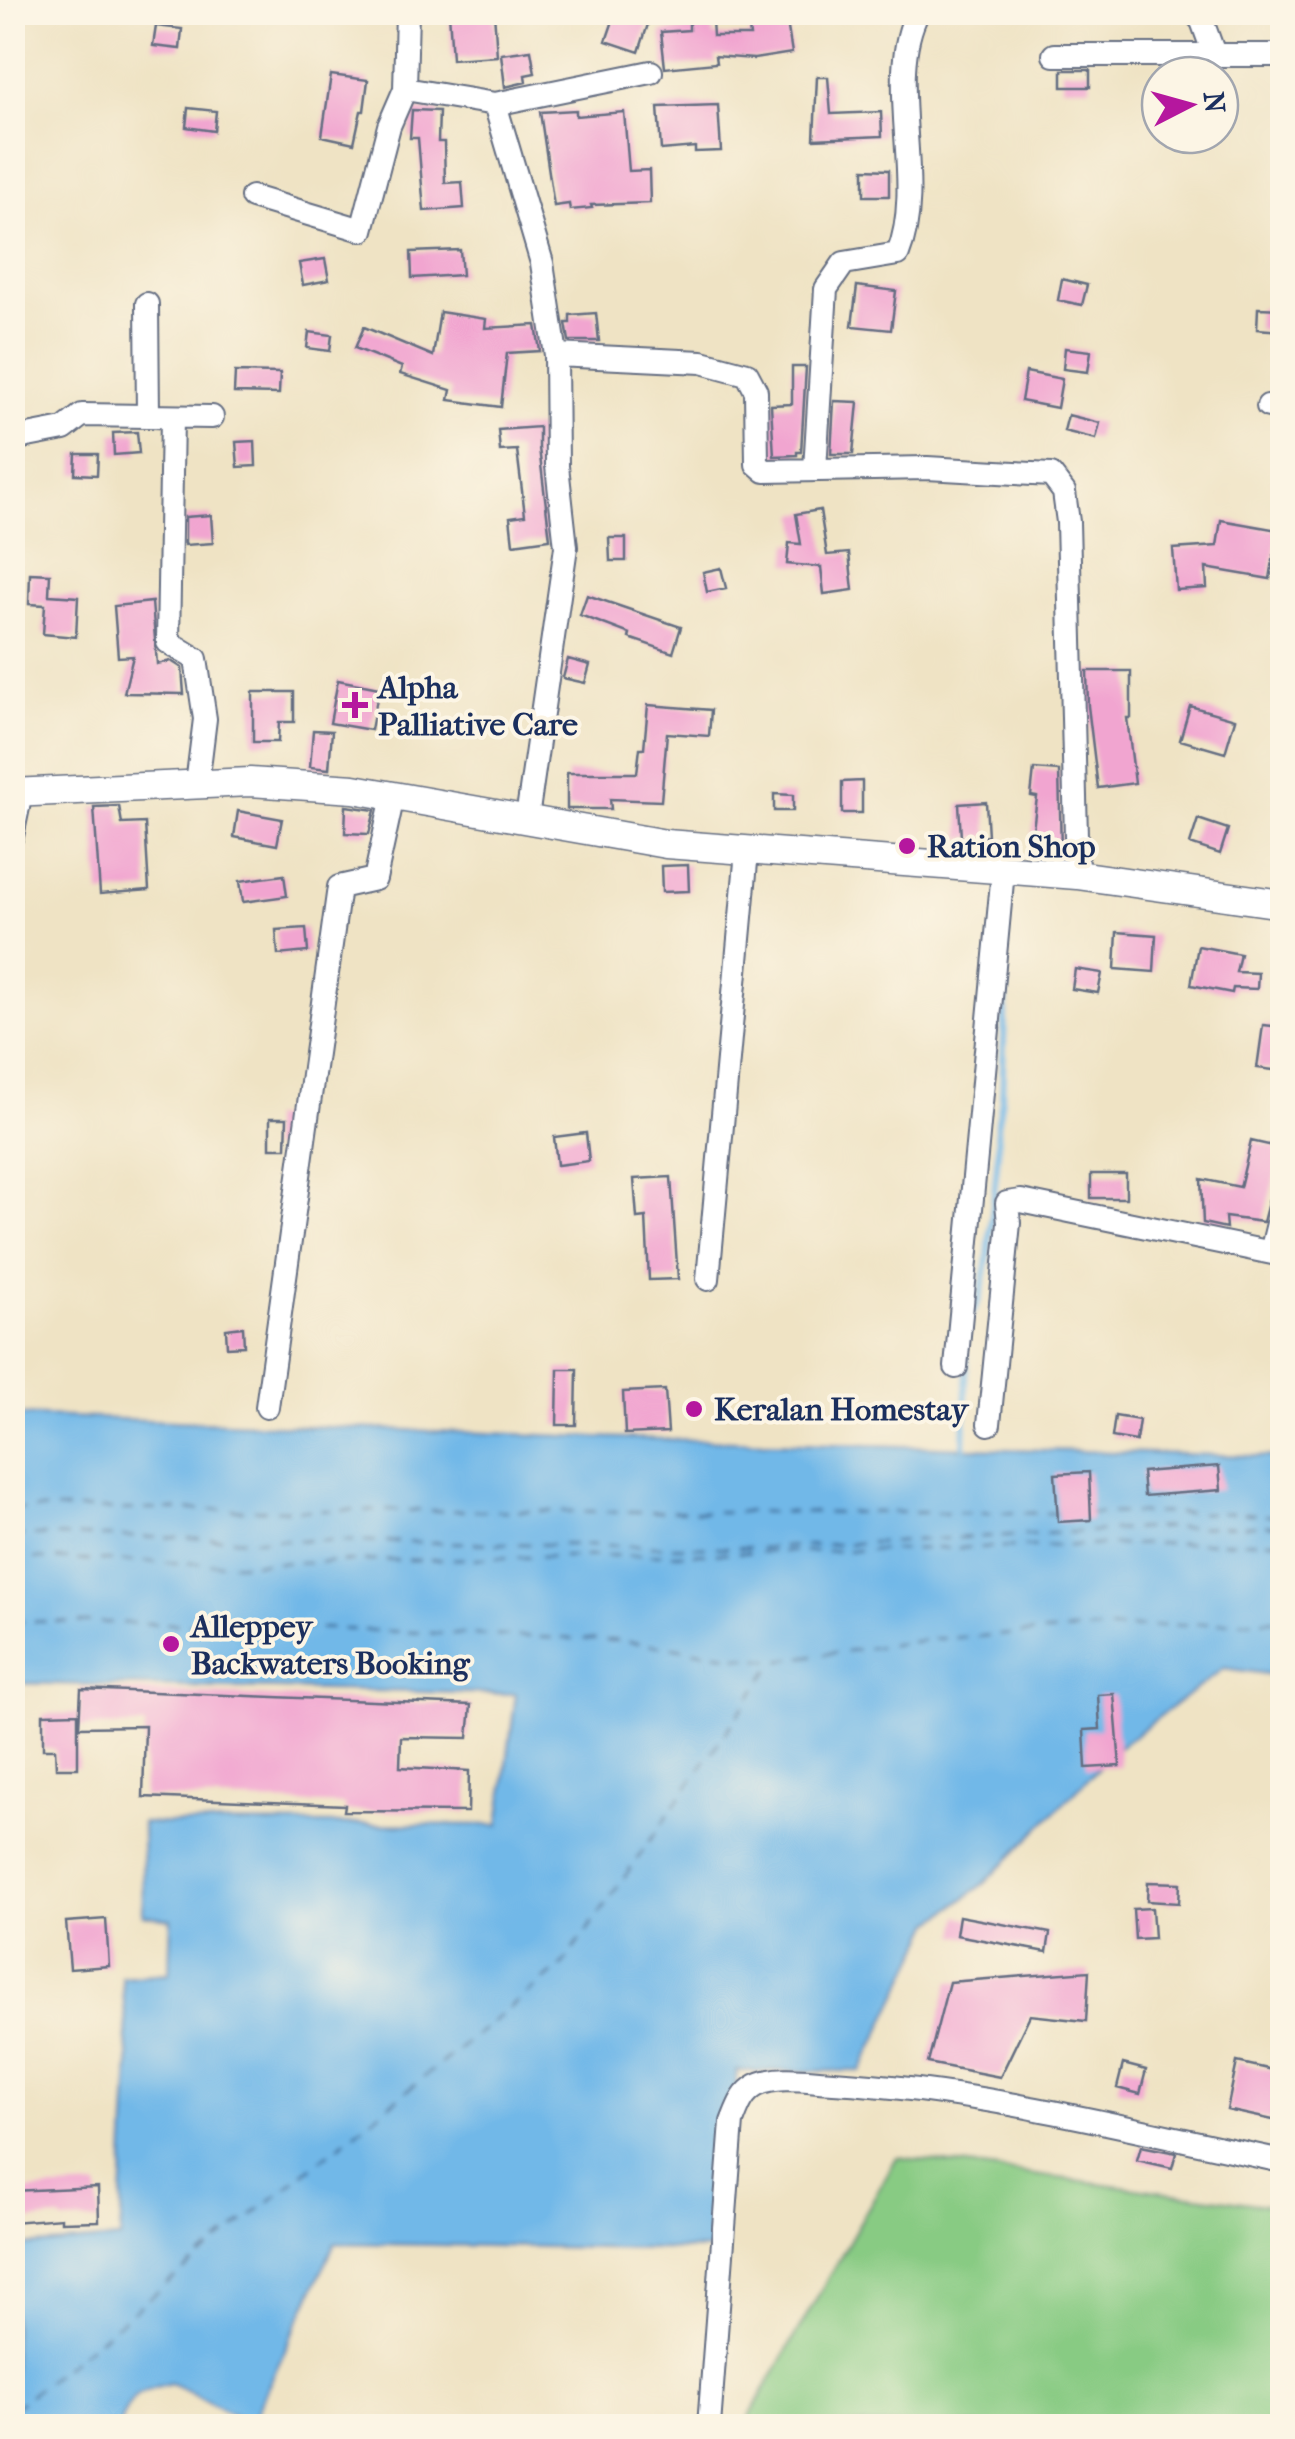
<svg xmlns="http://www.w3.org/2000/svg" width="1295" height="2439" viewBox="0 0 1295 2439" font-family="'IM FELL French Canon',serif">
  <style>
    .green { fill: #88cb83; stroke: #527d70; stroke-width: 2.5 }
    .water { fill: #71b8e8; stroke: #4674a3; stroke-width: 2.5 }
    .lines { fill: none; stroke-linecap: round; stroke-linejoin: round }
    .stream { stroke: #71b8e8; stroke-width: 6 }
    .ferry { stroke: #355887; stroke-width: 2.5; stroke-dasharray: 12 10; stroke-linecap: butt }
    .building { fill: #f1a5d0 }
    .minor-casing { stroke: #656e82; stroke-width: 26 }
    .major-casing { stroke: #656e82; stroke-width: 31 }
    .minor { stroke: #fff; stroke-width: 22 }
    .major { stroke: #fff; stroke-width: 28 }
    .poi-dot { fill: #b5179e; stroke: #fcf5e5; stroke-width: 4 }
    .labels { text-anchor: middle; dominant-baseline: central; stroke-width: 8; stroke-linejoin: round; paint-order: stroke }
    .poi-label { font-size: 32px; font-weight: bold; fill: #1b2f5e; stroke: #fcf5e5; text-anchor: start }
  </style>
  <rect width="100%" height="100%" fill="#fcf5e5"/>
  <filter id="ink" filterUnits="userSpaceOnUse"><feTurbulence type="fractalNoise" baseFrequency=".01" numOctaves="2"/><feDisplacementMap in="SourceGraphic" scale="20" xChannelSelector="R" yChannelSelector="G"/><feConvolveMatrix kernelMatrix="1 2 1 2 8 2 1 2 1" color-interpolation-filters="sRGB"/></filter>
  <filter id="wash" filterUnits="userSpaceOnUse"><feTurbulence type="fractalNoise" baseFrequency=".0048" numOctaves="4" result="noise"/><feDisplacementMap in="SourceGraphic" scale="40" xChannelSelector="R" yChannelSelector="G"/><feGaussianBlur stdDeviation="2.25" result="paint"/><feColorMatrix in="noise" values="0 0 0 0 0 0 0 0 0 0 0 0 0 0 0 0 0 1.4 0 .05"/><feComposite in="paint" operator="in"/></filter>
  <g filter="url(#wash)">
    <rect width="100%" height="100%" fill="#efe3c4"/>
    <path class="green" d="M897 2157 1282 2207V2426H744Z"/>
    <path class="water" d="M13 1415 591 1437 1282 1457V1676L1224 1668 1120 1746 985 1883 933 1922 861 2071H737L715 2250 335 2243 251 2423 171 2383C141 2390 127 2395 120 2426H13V2247L120 2239 129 2065 122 1977 169 1973 171 1919 143 1915 142 1823 499 1825 516 1694 13 1683Z"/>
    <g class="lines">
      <path class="stream" d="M971 1316 980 1299 987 1264 998 1154 997 1126 1002 1099 1006 985
        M964 1446 967 1357"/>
      <path class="ferry" d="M12 1509 1056 1513
        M1089 1513H1242L1282 1517
        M12 1535 763 1548 1157 1528 1282 1525
        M12 1558 223 1564 1282 1541
        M12 1621 240 1625 624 1641 775 1661 933 1639 1282 1619
        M12 2409 563 1965 775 1662"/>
    </g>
    <g id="blocks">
      <path class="building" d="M449 12H494L497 56 452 59Z
        M616 12H652L639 52 606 41Z
        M712 20 713 36H750L749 28 787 22 792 53 754 59 715 56 716 63 665 68 661 32 689 30V22Z
        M156 26 182 29 180 49 153 46Z
        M531 50 535 73 525 75 526 82 505 87 501 54Z
        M1062 70H1090V87H1062Z
        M331 75 368 80 364 111H361L354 143 322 136Z
        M817 77H828L831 114 881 112 882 136 814 139Z
        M718 105 721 151 695 152V147L661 150 658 107Z
        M188 108 216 111 214 131 186 127Z
        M412 110 439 111 438 142H444L445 183 462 182 464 208 424 211 418 138H410Z
        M576 110V116L624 112 629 171 649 170 650 203 591 205 592 208 570 210 569 204 554 206 540 112Z
        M864 169 889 170V196H864Z
        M460 250 462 275 412 278 411 252Z
        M325 259 329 280 303 285 299 263Z
        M1062 279 1087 285 1082 305 1058 300Z
        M857 286 896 291 891 330 852 326Z
        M1258 308 1282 309V331L1257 329Z
        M440 312 486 319 485 328 536 325 540 351 507 353 501 407 449 400 451 390 400 374 402 367 355 348 364 327 433 356Z
        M596 313 599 341H569L566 323H570V315Z
        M309 332 332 335 330 351 307 348Z
        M1065 348 1091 351 1088 372 1063 369Z
        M792 367H806L801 452H797V455L774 456 771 405 792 404Z
        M235 372 280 373 279 394 234 393Z
        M1026 372 1062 379 1057 408 1021 401Z
        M834 401 858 402 853 454H831Z
        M1068 415 1100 423 1096 439 1064 431Z
        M539 427V448L550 539 513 544 510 517 525 515 517 450 500 451 498 430Z
        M137 432 139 453 114 455 113 433Z
        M255 441 256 466 238 467 236 442Z
        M76 454H98L97 475 75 474Z
        M820 510 827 555 849 553 853 590 824 594 821 567 787 564 789 543 801 544 796 514Z
        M211 515 213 543 185 545V517Z
        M1221 520 1278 530 1270 579 1206 568 1207 588 1176 590 1173 549 1217 546Z
        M609 538H626V561H610Z
        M721 568 726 588 707 592 703 572Z
        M30 573 50 574 49 595 78 597 76 637 43 634 45 605 29 604Z
        M587 595 681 627 673 653 629 638 630 634 580 615Z
        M152 602 157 664 171 661 182 668 184 694 124 693 133 656 118 657 114 606Z
        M568 659 590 665 585 683 563 678Z
        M1087 671H1131V718H1127L1135 783 1098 788 1088 706Z
        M338 680 379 688 371 730 330 723Z
        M253 692H294V722H279L278 742H253Z
        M648 705 711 710 709 736 667 733 661 801 610 799 611 809H567V773H637L640 748H644Z
        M1190 706 1235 719 1225 753 1180 740Z
        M313 730 332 731 329 769 310 767Z
        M1034 769 1059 771 1061 850 1031 846 1037 797 1031 796Z
        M862 781V813H842V782Z
        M774 794 793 795V811H774Z
        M986 802 988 836 961 838 959 804Z
        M119 806 122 824 145 823 149 890 100 894 94 807Z
        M346 806 375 810 369 834 345 833Z
        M238 811 282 819 277 845 234 837Z
        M1198 819 1228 829 1220 854 1190 844Z
        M688 865 689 891 662 892 661 866Z
        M284 875 287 896 243 902 240 881Z
        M306 928 308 952 278 955 276 930Z
        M1117 932 1156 935 1154 972 1115 969Z
        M1198 946 1240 954 1236 972 1258 973 1257 989 1233 988 1232 993 1191 985Z
        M1075 969 1102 973 1098 993 1072 989Z
        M1263 1025 1282 1027V1071L1257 1068Z
        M270 1118H287L286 1148H270Z
        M586 1133 589 1161 557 1165 554 1137Z
        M1251 1141 1282 1148 1263 1222 1225 1217 1226 1228 1203 1223 1201 1179 1240 1187Z
        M1091 1174H1126V1198H1091Z
        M671 1177 678 1279 649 1280 646 1217 637 1218 634 1179Z
        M243 1327 244 1346 227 1347 226 1329Z
        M558 1369H577L576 1425H557Z
        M665 1390 668 1432 625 1434 623 1392Z
        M1115 1416 1139 1420 1136 1441 1112 1437Z
        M1219 1466 1221 1490 1144 1496 1142 1472Z
        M1089 1472 1091 1520 1058 1522 1055 1474Z
        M81 1689 471 1705 468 1738 401 1737 400 1767 469 1771 468 1812 344 1811 345 1805 143 1797 145 1726 79 1727Z
        M1114 1694 1120 1766 1086 1768 1084 1730 1100 1729 1098 1695Z
        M78 1713V1768H56L55 1749H43V1714Z
        M1148 1882 1180 1883 1179 1903 1147 1901Z
        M1152 1908 1154 1938 1135 1939 1133 1909Z
        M959 1916 1050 1933 1047 1952 956 1935Z
        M106 1919 109 1966 70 1969 66 1922Z
        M1089 1971 1086 2021 1030 2015 1000 2077 928 2063 949 1982Z
        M1237 2062 1282 2072V2122L1227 2110Z
        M1123 2064 1146 2070 1140 2094 1117 2088Z
        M1141 2146 1176 2153 1172 2168 1137 2160Z
        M98 2187 99 2221 61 2222V2218L12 2222V2191Z"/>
    </g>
  </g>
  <g filter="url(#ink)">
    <use href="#blocks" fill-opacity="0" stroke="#656e82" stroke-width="2.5"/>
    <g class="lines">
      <defs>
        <path id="minor" d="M407 12 405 89 495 104 651 72
          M1194 12 1202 21 1214 54
          M1054 55H1282
          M495 104 542 263 556 355 557 466 566 547 527 818
          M252 197 362 230 389 126 405 89
          M147 304 148 416
          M556 355 702 362 747 374 756 391 757 464 765 471 927 468 1051 475 1064 492 1068 522 1077 875
          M1268 406 1282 405
          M172 418 168 642 196 659 205 719 197 784
          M12 439 64 429 82 415 212 417
          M815 469 826 289 844 263 898 254C927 183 883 78 918 12
          M12 836 21 793
          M1271 1252 1282 1207
          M708 1279 747 851
          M956 1367 1003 871
          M267 1407 339 887 375 879 393 796
          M989 1424 1009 1223 1007 1203 1021 1201 1282 1255
          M709 2426 732 2122C738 2107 742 2093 757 2085 779 2075 809 2081 833 2082 986 2091 1133 2130 1282 2161"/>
        <path id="major" d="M12 793 250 782 354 789 666 844 1077 875 1282 904"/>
      </defs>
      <use href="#minor" class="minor-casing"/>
      <use href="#major" class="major-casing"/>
      <use href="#minor" class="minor"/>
      <use href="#major" class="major"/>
    </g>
  </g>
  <g class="poi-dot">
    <path d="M350 690h10v10h10v10h-10v10h-10v-10h-10v-10h10z"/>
    <circle cx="907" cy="846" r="10"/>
    <circle cx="694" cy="1409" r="10"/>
    <circle cx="171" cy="1644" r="10"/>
  </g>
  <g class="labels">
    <g class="poi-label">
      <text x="378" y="687">Alpha<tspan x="378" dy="37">Palliative Care</tspan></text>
      <text x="927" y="846">Ration Shop</text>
      <text x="714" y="1409">Keralan Homestay</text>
      <text x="191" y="1626">Alleppey<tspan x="191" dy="37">Backwaters Booking</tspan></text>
    </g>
  </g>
  <rect width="1295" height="2439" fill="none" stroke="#fcf5e5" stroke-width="50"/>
  <g transform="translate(1190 105) rotate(84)"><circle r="48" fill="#fcf5e5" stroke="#a2a6af" stroke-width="2.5"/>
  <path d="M0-8L18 38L0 25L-18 38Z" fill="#b5179e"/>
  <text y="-15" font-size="28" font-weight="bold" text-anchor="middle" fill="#1b2f5e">N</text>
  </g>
</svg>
